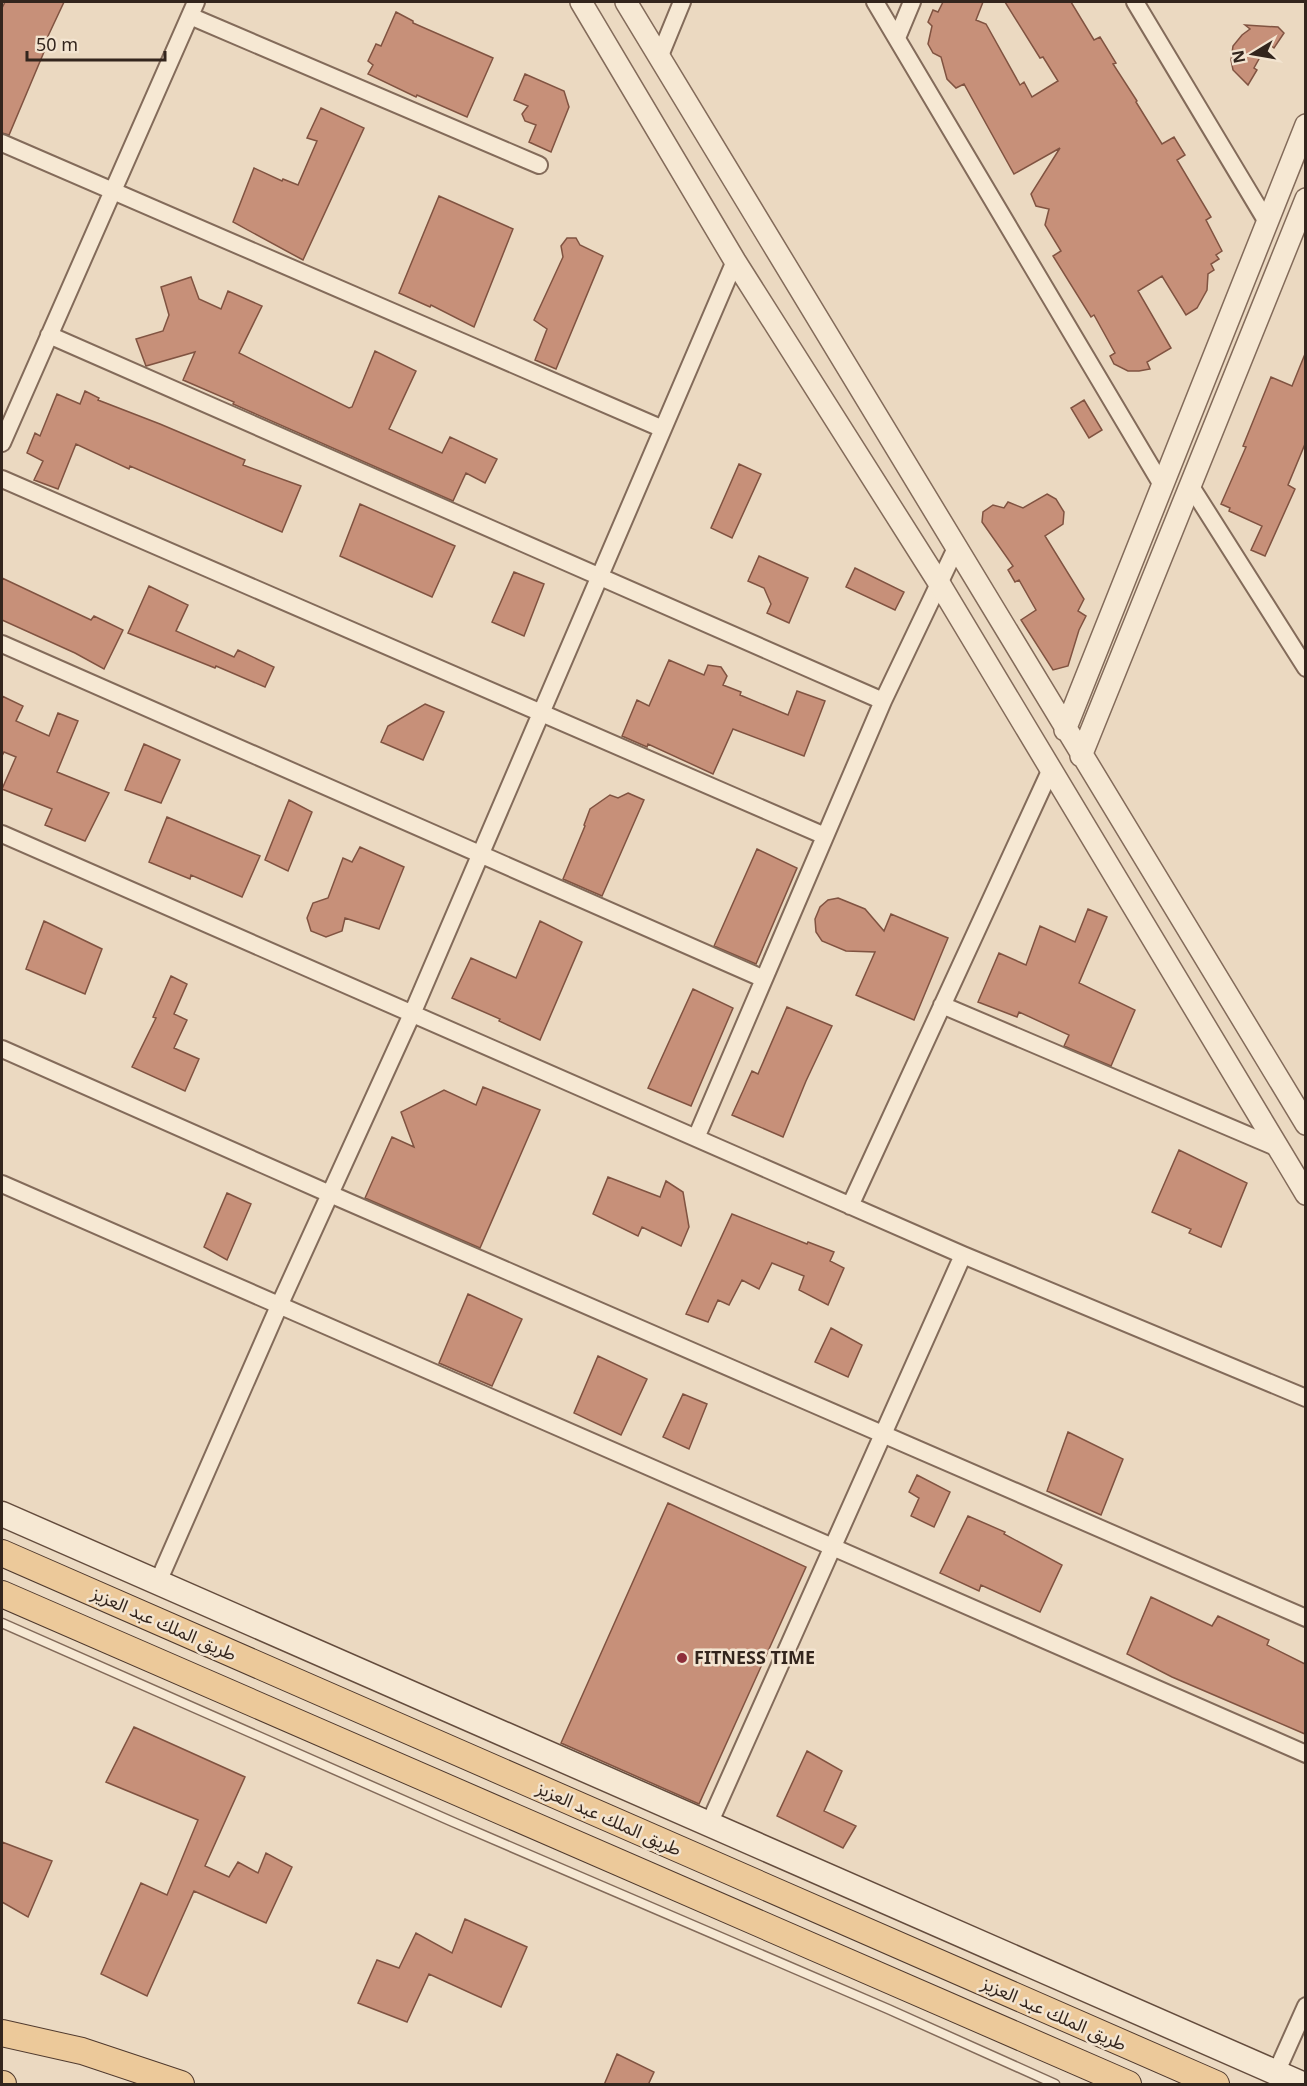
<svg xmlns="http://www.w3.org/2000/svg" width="1307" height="2086" viewBox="0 0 1307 2086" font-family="Georgia,'Noto Sans Arabic',serif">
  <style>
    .building { fill: #c79079; stroke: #805341; stroke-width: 1.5 }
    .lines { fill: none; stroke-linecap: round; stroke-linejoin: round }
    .service-casing { stroke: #836b5a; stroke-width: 11 }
    .minor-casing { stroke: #836b5a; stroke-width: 20 }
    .tertiary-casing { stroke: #836b5a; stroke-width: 24 }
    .secondary-casing { stroke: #644c3d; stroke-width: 27 }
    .primary-casing { stroke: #503a2e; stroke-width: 28 }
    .service { stroke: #f6e8d3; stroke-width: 8 }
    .minor { stroke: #f6e8d3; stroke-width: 16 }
    .tertiary { stroke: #f6e8d3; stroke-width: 21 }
    .secondary { stroke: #f6e8d3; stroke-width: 24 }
    .primary { stroke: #ecc99a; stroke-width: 26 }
    .poi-dot { fill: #8e2e3a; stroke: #f3e4d0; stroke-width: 2 }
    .labels { text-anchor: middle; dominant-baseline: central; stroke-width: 5; stroke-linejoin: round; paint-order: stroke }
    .street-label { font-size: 18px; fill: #33251d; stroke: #f3e4d0 }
    .poi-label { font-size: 18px; font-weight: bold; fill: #33251d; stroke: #f3e4d0; text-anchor: start }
  </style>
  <rect width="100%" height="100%" fill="#ebd9c1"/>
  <path class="building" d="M5 2H64L41 51 44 52 9 135 2 133V8Z
    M943 2H983L976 20 986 24 1020 85 1024 82 1032 97 1058 81 1043 57 1040 58 1005 2H1071L1094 40 1100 37 1116 63 1113 64 1137 101 1136 102 1162 144 1174 137 1185 155 1177 160 1211 217 1206 220 1222 251 1216 255 1219 259 1211 264 1214 270 1208 274 1207 290 1197 308 1186 315 1162 276 1138 291 1171 348 1147 362 1150 369 1139 371H1128L1114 364 1110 356 1115 353 1094 315 1091 317 1053 256 1061 251 1045 225 1049 209 1036 206 1031 194 1060 148 1014 174 964 84 956 88 947 79 941 57 933 53 928 44 932 26 928 22 933 10 938 12Z
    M396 12 413 21V23L493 58 467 117 417 95 416 97 368 74 373 65 368 61 376 44 381 46Z
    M1245 25 1278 27 1284 33 1274 48 1268 43 1254 68 1257 70 1248 85 1233 70 1231 60 1233 46 1242 35 1250 29Z
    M525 74 564 91 569 107 551 152 529 142 536 125 525 121 522 114 528 106 514 100Z
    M321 108 364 128 303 260 233 222 254 168 282 181 283 179 298 185 317 141 307 138Z
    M439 196 513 229 474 327 431 305 430 307 399 293Z
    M567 238H576L580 245 603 256 556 369 535 360 547 329 534 320 563 257 561 246Z
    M191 277 199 299 221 309 228 291 262 306 239 353 349 408 352 407 375 351 416 371 389 429 442 453 450 437 497 459 485 483 466 473 453 501 233 404 234 402 183 380 195 352 146 366 136 339 163 331 169 315 161 287Z
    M1305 354V444L1288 485 1295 489 1265 556 1251 550 1262 526 1229 511 1230 508 1221 504 1246 447 1243 446 1271 377 1292 386Z
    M85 391 99 398 98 400 160 424 245 460 243 465 301 486 282 532 130 466 129 469 76 444 58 489 34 480 43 461 27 453 35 433 40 436 57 394 80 404Z
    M1084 400 1102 430 1089 438 1071 408Z
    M739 464 761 474 732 538 711 528Z
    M1047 494 1056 499 1064 512 1063 524 1045 536 1084 599 1078 611 1086 616 1079 630 1068 666 1053 670 1021 620 1036 610 1019 580 1015 582 1008 570 1013 566 982 522 983 512 993 505 1004 508 1008 502 1023 508Z
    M360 504 455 546 432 597 340 556Z
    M759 556 808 578 789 623 767 613 771 604 764 588 748 581Z
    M855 568 904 592 895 610 846 587Z
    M514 572 544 584 524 636 492 622Z
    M2 578 91 620 94 616 123 630 104 669 75 653 2 620Z
    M149 586 188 605 176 631 234 657 238 650 274 667 265 687 216 666 215 668 128 633Z
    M669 660 704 675 708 665 721 667 727 676 723 685 741 692 740 695 788 715 797 691 825 701 804 756 733 729 713 774 648 744 647 747 622 736 637 700 649 706Z
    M2 696 23 706 16 721 49 736 58 713 78 721 57 772 109 793 85 841 45 825 52 809 2 789 16 757 4 752 2 756Z
    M425 704 444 712 423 760 381 742 388 726Z
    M144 744 180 760 161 803 125 790Z
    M628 793 644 800 602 896 563 879 585 826 584 825 590 809 610 795 618 798Z
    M289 800 312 812 288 871 265 860Z
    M167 817 260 856 242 897 191 875 190 879 149 862Z
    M360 847 404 867 379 929 345 918 342 931 326 937 311 931 307 918 313 903 328 898 343 858 352 862Z
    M757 849 797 868 756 964 714 946Z
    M838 898 865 909 884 931 891 914 948 938 914 1020 856 995 875 952 846 951 822 941 816 932 815 919 820 907 828 900Z
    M1088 909 1107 917 1079 983 1135 1010 1111 1066 1064 1046 1069 1035 1019 1012 1017 1017 978 1002 999 953 1026 965 1040 926 1075 942Z
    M44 921 102 949 85 994 26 969Z
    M540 921 582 942 540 1040 499 1021 500 1019 452 998 471 958 516 978Z
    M171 976 187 984 174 1014 187 1020 174 1048 199 1059 185 1091 132 1067 156 1018 153 1017Z
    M693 989 733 1008 691 1106 648 1088Z
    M787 1007 832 1026 806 1081 783 1137 732 1115 752 1071 758 1074Z
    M483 1087 540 1110 480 1248 365 1198 392 1137 414 1147 401 1112 444 1090 476 1105Z
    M1179 1150 1247 1183 1221 1247 1189 1233 1191 1229 1152 1212Z
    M608 1177 660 1197 666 1181 683 1192 689 1227 681 1246 642 1227 638 1236 593 1214Z
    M227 1193 251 1204 227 1260 204 1247Z
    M732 1214 807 1244 808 1242 834 1252 830 1261 844 1268 828 1305 799 1290 804 1276 772 1263 759 1289 742 1280 729 1305 718 1300 708 1322 686 1314Z
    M468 1294 522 1319 492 1386 439 1363Z
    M831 1328 862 1345 848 1377 815 1362Z
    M598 1356 647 1379 621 1435 574 1413Z
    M683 1394 707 1404 689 1449 663 1437Z
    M1068 1432 1123 1459 1101 1515 1047 1491Z
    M917 1475 950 1492 934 1527 911 1516 919 1498 909 1492Z
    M668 1503 806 1567 699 1804 561 1743Z
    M968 1516 1005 1532 1004 1534 1062 1565 1040 1612 981 1585 979 1591 940 1573Z
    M1151 1597 1212 1626 1218 1616 1269 1640 1267 1645 1305 1664V1734L1172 1677 1127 1654Z
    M134 1727 245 1777 205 1866 229 1877 238 1862 258 1873 266 1853 292 1867 266 1923 194 1891 147 1996 101 1974 141 1883 167 1895 198 1820 106 1782Z
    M807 1751 842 1771 824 1811 856 1826 843 1848 777 1816Z
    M2 1842 52 1861 28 1917 2 1902Z
    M465 1919 527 1947 501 2007 429 1974 407 2022 358 2003 377 1960 399 1968 416 1933 452 1953Z
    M617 2054 654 2072 648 2085H604Z"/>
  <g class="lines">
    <defs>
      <path id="service" d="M2 1623 453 1822 888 2009 1055 2084"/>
      <path id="minor" d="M875 2 1162 485
        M1135 2 1267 222
        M190 16 539 165
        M897 38 912 2
        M659 58 682 2
        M2 143 663 429
        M49 335 883 701
        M2 443 196 2
        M2 479 825 836
        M1190 485 1306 668
        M2 644 764 979
        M2 834 963 1255 1306 1398
        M942 1005 1278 1148
        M2 1049 330 1194 1306 1618
        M696 1138 883 701 956 548
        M2 1184 1306 1754
        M850 1206 1051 769
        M158 1582 279 1306 412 1014 735 261
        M709 1824 963 1255
        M1276 2073 1306 2006"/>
      <path id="tertiary" d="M581 2 735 261 939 583 1306 1194
        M626 2 1306 1124
        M1065 730 1306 125
        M1081 756 1306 199"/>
      <path id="secondary" d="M2 1514 1302 2084"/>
      <path id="primary" d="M2 1553 1216 2084
        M2 1594 1128 2084
        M2 2033 82 2051 181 2084
        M2 2084H3"/>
    </defs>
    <use href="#service" class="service-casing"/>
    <use href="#minor" class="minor-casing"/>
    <use href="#tertiary" class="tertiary-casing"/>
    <use href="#secondary" class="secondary-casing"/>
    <use href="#primary" class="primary-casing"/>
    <use href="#service" class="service"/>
    <use href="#minor" class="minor"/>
    <use href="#tertiary" class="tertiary"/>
    <use href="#secondary" class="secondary"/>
    <use href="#primary" class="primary"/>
  </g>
  <circle class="poi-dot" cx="682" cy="1658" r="6"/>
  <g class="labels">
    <g class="street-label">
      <text transform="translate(164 1624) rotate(24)">طريق الملك عبد العزيز</text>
      <text transform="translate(609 1819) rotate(24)">طريق الملك عبد العزيز</text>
      <text transform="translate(1054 2014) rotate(24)">طريق الملك عبد العزيز</text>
    </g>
    <g class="poi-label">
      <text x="694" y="1658">FITNESS TIME</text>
    </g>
  </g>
  <rect width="1307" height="2086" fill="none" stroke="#33251d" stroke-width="6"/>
  <g transform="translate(1253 54) rotate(259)" stroke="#f3e4d0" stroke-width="4.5" paint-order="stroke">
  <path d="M0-4.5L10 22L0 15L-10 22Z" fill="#33251d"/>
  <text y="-9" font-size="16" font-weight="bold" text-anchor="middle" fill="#33251d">N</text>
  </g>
  <path d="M27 51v9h138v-9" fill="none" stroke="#33251d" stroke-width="3"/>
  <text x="36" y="51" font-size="18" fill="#33251d" stroke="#f3e4d0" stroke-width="4.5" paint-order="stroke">50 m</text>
</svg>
